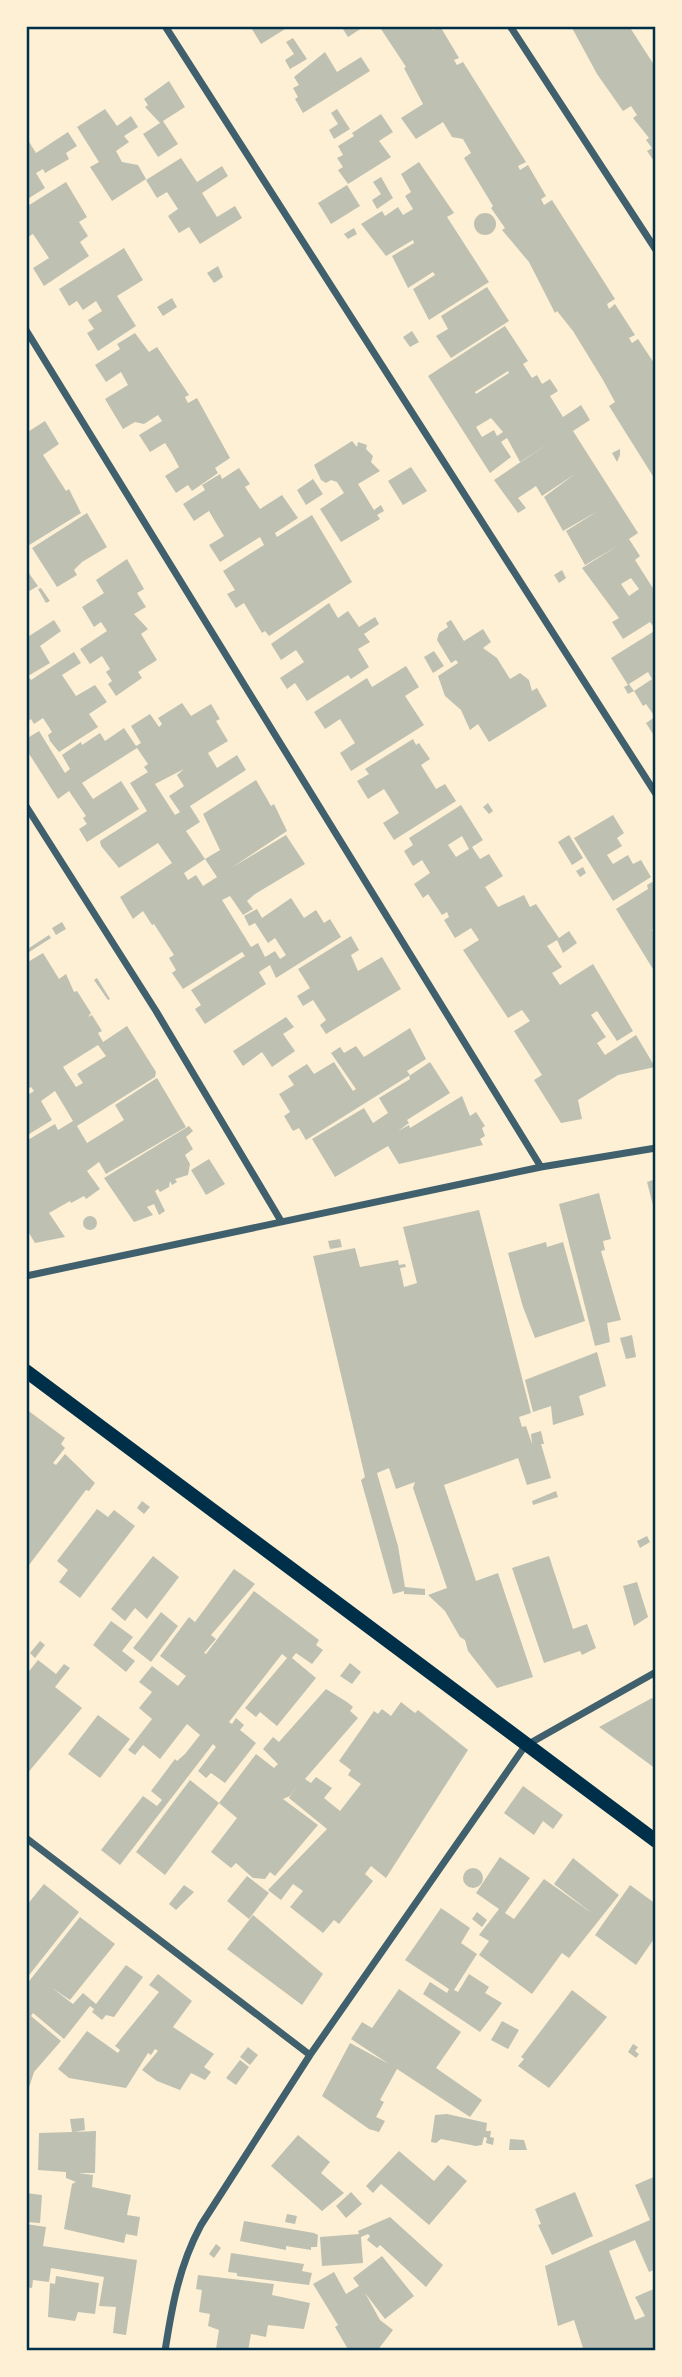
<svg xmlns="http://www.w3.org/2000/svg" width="682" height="2377" viewBox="0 0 682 2377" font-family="Helvetica,sans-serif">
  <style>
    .building { fill: #bec0b2; fill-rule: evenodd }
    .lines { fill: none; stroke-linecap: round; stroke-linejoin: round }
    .minor { stroke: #3f606c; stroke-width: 7 }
    .secondary { stroke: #003049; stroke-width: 14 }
    .neatline { fill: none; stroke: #003049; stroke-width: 2.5 }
  </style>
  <rect width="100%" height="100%" fill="#fdf0d5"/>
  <path class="building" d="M250 26H290L261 44Z
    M341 26H365L348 37Z
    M379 26H430L433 30 440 26 459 58 454 60 457 65 463 62 526 162 518 166 520 170 528 165 546 196 541 199 544 205 552 200 615 299 607 304 609 309 615 304 635 335 629 338 632 343 638 339 656 366V481L609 406 615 402 603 380 573 331 557 311 555 313 529 262 502 230 505 228 491 208 493 206 464 158 471 153 463 139 452 137 443 122 416 139 401 118 423 104 404 68 406 67Z
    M571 26H629L656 68V164L647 151 652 148 646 140 649 138 633 118 637 115 631 106 623 111 597 74Z
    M293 38 307 59 290 69 285 60 294 54 286 42Z
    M325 52 337 72 361 57 370 71 303 113 295 99 298 97 293 88 299 85 294 77Z
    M169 81 185 107 163 121 178 144 158 157 143 134 160 123 145 107 148 105 144 99Z
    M105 109 117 126 131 116 138 127 124 136 129 142 116 151 122 162 138 165 146 179 112 201 90 167 99 162 77 127Z
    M337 109 350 129 334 139 329 130 338 124 331 113Z
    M381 114 393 132 379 141 391 157 348 184 338 170 343 167 337 158 343 155 338 146 354 136 352 133Z
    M68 132 77 146 66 153 69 159 45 173 43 169 36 173 45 188 26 200V137L36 153Z
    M181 158 197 182 222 166 228 176 202 193 217 217 235 206 242 218 200 244 189 227 179 233 168 216 178 209 167 192 157 198 146 180Z
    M419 162 454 213 447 217 489 282 429 320 413 289 435 275 433 272 408 288 392 256 414 243 413 240 386 256 361 224 382 211 385 216 398 207 403 215 413 209 405 196 411 192 401 174Z
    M381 177 393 198 377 209 372 200 381 194 373 182Z
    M66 182 87 217 79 222 88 236 80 242 89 256 44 286 33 268 49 258 33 234 26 238V207Z
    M347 185 360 206 331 224 318 203Z
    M474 224a11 11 0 1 1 22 0a11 11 0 1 1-22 0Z
    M354 228 357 234 348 239 344 234Z
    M124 248 143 280 117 296 136 326 98 351 87 333 94 329 88 320 102 311 96 301 83 310 77 301 69 306 59 289Z
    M218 266 223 277 214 283 207 273Z
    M487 287 509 321 451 358 436 336 448 329 441 316Z
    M172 298 177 307 163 316 157 307Z
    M505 326 528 361 523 364 532 378 537 375 542 384 550 379 558 391 550 396 563 417 581 405 590 420 573 431 638 533 629 539 640 556 635 560 656 593V739L646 723 655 717 646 704 643 706 634 691 652 679 648 672 629 684 634 691 628 694 624 687 628 685 611 658 656 630 650 622 623 639 612 622 619 618 582 568 619 545 585 565 566 531 598 511 563 531 544 497 575 474 542 496 536 486 518 498 526 508 518 513 494 480 552 441 520 462 507 438 501 442 511 457 490 473 428 376ZM508 371 509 373 476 394 475 392ZM491 418 503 432 497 436 494 430 482 437 476 427ZM631 578 639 589 629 596 621 584Z
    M412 331 419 342 410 347 403 337Z
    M135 333 149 352 157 347 189 395 185 397 188 403 197 398 230 458 215 468 218 473 192 491 188 485 176 493 165 476 179 467 172 454 165 443 150 452 139 435 162 421 158 415 144 424 135 422 123 429 105 399 128 385 121 372 106 382 95 365 120 349 117 344Z
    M45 421 59 444 43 455 66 491 69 489 81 513 26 547V433Z
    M352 441 357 447 358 442 367 445 366 449 373 456 371 462 380 471 358 484 374 510 381 505 384 511 377 515 380 519 341 542 320 509 344 493 337 482 331 480 326 483 321 480 314 465Z
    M620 449V455L617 462 612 453Z
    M411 467 427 491 403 505 388 481Z
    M239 468 250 484 245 487 260 509 282 495 298 518 275 533 277 537 312 515 352 582 269 636 265 631 262 633 244 603 236 608 227 594 235 590 223 571 264 545 260 537 220 562 209 545 224 536 216 523 209 511 194 521 183 504 205 490 202 485 220 474 222 479Z
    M313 479 323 494 306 505 297 490Z
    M87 513 107 547 82 562 74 570 77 575 57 587 32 548Z
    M127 559 144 589 137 593 146 607 134 614 148 629 141 634 157 660 138 672 142 678 116 696 108 684 112 681 106 672 110 669 102 656 90 664 80 649 107 631 101 622 94 627 82 607 104 593 96 580Z
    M26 569 38 586 26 593Z
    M562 570 566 578 559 583 554 575Z
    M41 588 50 601 46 603 38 589Z
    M329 603 338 618 348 611 359 627 375 617 379 624 364 634 370 642 358 649 369 667 351 679 348 675 307 701 295 683 287 689 280 678 304 662 296 650 281 660 271 644Z
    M54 620 61 631 40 646 50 663 28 676 31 680 74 652 81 663 62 675 76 696 95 685 107 702 89 714 98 727 59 752 50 741 48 735 52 732 43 718 34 724 31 719 26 723V638Z
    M451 620 464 641 483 629 491 642 483 648 497 658 510 679 520 673 529 680 532 691 537 688 547 706 489 742 478 724 470 730 461 710 445 696 438 676 458 663 456 660 451 663 437 640 439 633 448 627 446 623Z
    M434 651 444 666 433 673 424 657Z
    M406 666 419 687 405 696 424 725 351 771 340 753 355 743 340 719 325 729 314 712 367 678 372 687Z
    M182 703 191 716 211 704 220 719 216 721 228 741 208 753 217 768 237 755 246 770 190 806 200 822 186 831 205 859 220 850 203 814 256 780 271 806 274 804 287 831 231 868 286 835 305 864 255 894 247 901 253 909 243 915 230 896 222 900 251 947 258 943 265 957 275 951 280 959 286 955 275 938 268 943 255 923 249 926 244 916 257 909 262 918 291 898 304 918 316 910 324 923 330 919 341 937 276 978 270 965 259 972 266 984 205 1024 195 1009 201 1005 191 990 245 956 242 952 183 989 172 973 176 970 169 958 174 955 154 924 152 925 143 911 133 919 120 897 172 863 158 843 119 868 101 846 100 841 147 811 130 783 148 772 144 767 148 764 137 748 82 783 93 799 121 781 139 809 87 842 79 829 87 824 83 818 86 816 69 791 58 799 26 749V739L39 731 65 773 70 769 62 755 81 742 82 745 100 733 105 741 124 728 136 746 141 743 131 726 150 714 159 727 162 724 158 718ZM184 769 177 775 184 786 169 796 180 812 175 815 155 784ZM205 859 217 877 203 886 196 875 188 880 184 873Z
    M413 739 416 745 419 743 430 759 421 765 436 789 445 784 456 801 394 840 383 823 399 813 384 789 368 799 357 781 369 774 365 769Z
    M488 803 493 811 489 814 483 807Z
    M461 805 483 840 472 847 480 859 489 854 503 876 485 887 498 907 524 895 530 907 536 904 559 938 569 931 577 943 563 953 557 940 547 946 562 967 552 973 560 985 593 964 633 1031 617 1041 597 1011 591 1015 606 1037 597 1043 605 1055 636 1035 655 1067 618 1075 578 1100 582 1119 561 1123 534 1080 542 1075 514 1031 530 1021 522 1010 508 1018 463 950 479 940 471 928 455 938 444 920 449 917 447 912 442 915 428 894 423 898 414 884 430 873 422 860 413 866 404 851 413 845 409 838ZM462 836 469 849 456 857 448 845Z
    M613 815 624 833 617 838 622 846 607 855 613 864 628 855 633 864 641 860 651 877 613 901 574 838Z
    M569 835 583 858 572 865 558 842Z
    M583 867 586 873 580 877 576 871Z
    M652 882 656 885V928L652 930 656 935V974L616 909 648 889 647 885Z
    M62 922 66 929 56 935 52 928Z
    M49 935 51 938 26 954V950Z
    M351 936 359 950 351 955 358 971 382 957 401 989 326 1034 320 1025 326 1020 313 1000 303 1006 297 996 310 988 298 969Z
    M43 953 59 979 66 974 74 992 77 991 91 1013 88 1017 92 1015 102 1031 98 1033 103 1042 127 1026 156 1072 155 1077 77 1126 87 1143 124 1120 115 1105 157 1078 186 1127 106 1174 99 1162 87 1171 100 1189 86 1199 84 1196 71 1203 70 1201 49 1213 65 1237 35 1243 26 1228V1181L29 1179 26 1174V1141L55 1124 58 1130 73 1121 55 1091 41 1101 52 1120 26 1136V1096L34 1091 31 1087 26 1090V963ZM98 1045 106 1056 77 1074 83 1083 76 1087 63 1067Z
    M97 978 110 999 108 1000 94 980Z
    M286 1017 294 1027 283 1034 295 1051 272 1067 262 1052 243 1066 233 1051Z
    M410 1028 426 1059 407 1071 410 1075 306 1140 299 1128 293 1131 284 1116 290 1112 279 1094 294 1085 288 1076 307 1064 314 1074 334 1062 353 1091 356 1089 331 1053 340 1047 344 1053 356 1046 364 1057Z
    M430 1062 450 1093 407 1120 409 1123 398 1131 409 1125 410 1128 462 1096 470 1116 476 1112 485 1126 482 1128 485 1136 480 1139 483 1145 399 1164 388 1146 335 1177 312 1139 364 1108 373 1123 388 1113 379 1098 410 1079 409 1076Z
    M189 1126 193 1131 186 1137 193 1149 185 1155 190 1164 188 1175 175 1179 177 1182 172 1185 170 1181 169 1187 160 1192 158 1189 155 1191 165 1211 159 1215 154 1204 147 1207 153 1215 134 1222 104 1178Z
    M209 1159 225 1184 206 1195 191 1170Z
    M656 1179V1213H655L647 1182Z
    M599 1193 611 1239 603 1241 605 1250 601 1251 621 1320 607 1323 610 1342 595 1346 559 1204Z
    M479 1210 531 1413 519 1417 522 1427 526 1426 532 1444 531 1434 541 1431 544 1444H541L551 1478 527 1485 518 1458 444 1485 476 1581 498 1573 533 1677 497 1688 468 1651 465 1640 460 1637 445 1611 428 1595 447 1588 413 1488 415 1482 396 1489 389 1468 377 1473 398 1546 405 1587 425 1589V1595L404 1594V1591L393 1594 361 1480 365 1477 313 1256 355 1248 360 1267 398 1260 399 1265 405 1264 406 1267 400 1268 404 1287 417 1283 403 1227Z
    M83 1223a7 7 0 1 1 14 0a7 7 0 1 1-14 0Z
    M340 1239 342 1247 330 1249 328 1241Z
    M546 1242 547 1247 563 1242 585 1321 535 1338 523 1307 508 1253Z
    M632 1335 636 1357 626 1359 620 1338Z
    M597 1352 606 1386 579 1396 584 1415 553 1425 551 1406 533 1412 525 1380Z
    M26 1409 65 1438 61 1444 65 1448 53 1463 56 1465 65 1454 95 1483 89 1491 86 1490 26 1569Z
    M556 1491 558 1497 533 1505 532 1501Z
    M142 1501 150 1507 144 1514 137 1508Z
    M97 1509 108 1517 114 1510 135 1526 80 1598 59 1582 68 1570 57 1561Z
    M647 1536 650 1542 640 1548 637 1541Z
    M153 1556 179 1577 147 1619 135 1608 125 1621 111 1609Z
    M549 1556 573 1629 587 1624 596 1648 582 1655 580 1651 544 1663 512 1568Z
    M234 1569 255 1584 211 1635 216 1639 204 1653 206 1654 254 1591 319 1640 316 1645 323 1650 312 1664 296 1653 292 1658 316 1678 277 1726 260 1712 256 1717 245 1708 287 1658 282 1654 229 1722 232 1724 236 1718 244 1725 240 1730 256 1743 225 1783 211 1773 206 1778 198 1771 216 1747 213 1744 120 1865 101 1850 143 1796 157 1806 162 1800 151 1791 175 1759 177 1761 185 1754 200 1735 187 1724 160 1759 143 1745 135 1755 128 1750 152 1719 139 1708 152 1692 139 1682 152 1666 178 1686 186 1676 160 1656 189 1617 195 1622Z
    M637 1582 648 1617 634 1626 623 1586Z
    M161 1612 178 1626 151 1662 133 1648Z
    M111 1621 133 1637 122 1651 135 1661 126 1672 93 1645Z
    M40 1641 45 1645 35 1658 30 1653Z
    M38 1660 56 1674 64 1664 70 1668 55 1687 82 1708 26 1775V1675Z
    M350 1663 361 1672 352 1684 340 1676Z
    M326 1689 347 1702 353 1707 350 1711 358 1718 305 1779 311 1783 316 1777 332 1788 324 1798 340 1811 361 1784 348 1775 351 1770 339 1761 374 1711 378 1714 382 1709 391 1716 401 1702 415 1713 418 1710 468 1750 386 1878 371 1866 365 1874 373 1881 339 1924 334 1920 323 1933 290 1907 303 1891 293 1884 281 1900 268 1890 327 1829 289 1798 299 1783 290 1796 283 1799 318 1825 275 1876 270 1872 265 1879 253 1878 236 1863 231 1868 211 1852 237 1818 219 1803 256 1754 274 1768 278 1764 263 1749 273 1737 279 1742Z
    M652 1698 656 1701V1769L599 1727Z
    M98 1715 130 1739 100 1778 68 1754Z
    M190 1780 219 1803 165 1875 136 1852Z
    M523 1786 563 1815 553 1829 543 1821 534 1835 504 1813Z
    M500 1857 530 1878 505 1913 514 1919 544 1879 593 1914 554 1884 573 1858 619 1895 569 1958 562 1953 532 1994 479 1955 489 1941 479 1935 499 1909 476 1893Z
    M463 1878a10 10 0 1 1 20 0a10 10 0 1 1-20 0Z
    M247 1876 269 1893 249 1919 227 1901Z
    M44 1884 79 1912 26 1979V1906Z
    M184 1885 194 1892 176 1910 169 1904Z
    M630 1885 656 1904V1936L636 1965 595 1935Z
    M441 1908 470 1928 461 1943 477 1954 454 1990 458 1992 469 1974 489 1987 485 1993 502 2003 480 2032 423 1994 430 1982 447 1993 449 1989 405 1960Z
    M477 1912 487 1920 482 1927 472 1919Z
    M253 1915 323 1974 302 2005 227 1949Z
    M80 1917 115 1944 70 2000 52 1988 73 2004 83 1993 96 2004 126 1965 143 1977 114 2017 106 2015 102 2020 92 2012 94 2009 90 2006 64 2039 33 2013 31 2016 61 2041 34 2072 26 2097V1985Z
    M158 1974 192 2001 173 2027 214 2054 204 2067 211 2072 205 2080 191 2073 180 2090 157 2081 142 2070 158 2051 155 2049 151 2055 148 2053 126 2088 69 2078 58 2069 87 2031 118 2053 120 2050 115 2046 159 1992 149 1985Z
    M399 1989 461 2032 436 2068 482 2100 470 2117 397 2069 380 2100 384 2102 376 2117 385 2121 379 2132 369 2129 322 2096 350 2043 389 2064 351 2039 362 2022 372 2028Z
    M572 1990 607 2017 549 2088 518 2066 524 2059 521 2057Z
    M502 2021 519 2030 508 2049 491 2040Z
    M633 2044 638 2047 635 2051 639 2054 636 2058 628 2052Z
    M248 2047 258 2055 250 2065 240 2057Z
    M240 2060 249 2067 236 2085 226 2078Z
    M447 2114 487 2123 486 2131H491L490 2137 494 2138 493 2145 486 2143 487 2138 484 2137 482 2145 476 2146 441 2139 436 2143 431 2142 435 2115Z
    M84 2118 85 2130 75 2132 96 2131 95 2173H78L93 2175 92 2187 131 2195 127 2215 140 2217 137 2236 126 2234 124 2243 64 2229 72 2184 76 2182 66 2178V2172L38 2170 39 2133 72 2132 70 2119Z
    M298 2135 330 2162 321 2173 344 2193 322 2211 271 2166Z
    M510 2139 524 2140 527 2150H509Z
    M399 2151 434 2181 448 2165 467 2181 429 2225 381 2184 373 2193 366 2186Z
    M656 2176V2269L649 2272 635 2240 609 2251 635 2320 645 2316 635 2297 656 2288V2351H584L574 2320 558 2326 545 2266 650 2220 635 2185Z
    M351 2192 362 2204 346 2218 336 2206Z
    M575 2192 593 2236 552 2255 538 2225 541 2224 535 2209Z
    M26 2193 42 2195 40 2223 26 2222Z
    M287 2214 297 2216 295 2224 285 2222Z
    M390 2217 443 2265 426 2287 380 2245 377 2248 367 2240 370 2236 368 2234 361 2237 363 2263 322 2266 320 2237 359 2234 358 2231Z
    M244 2221 314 2233 318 2235 317 2247H311V2250L286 2246V2250L240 2241Z
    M26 2224 46 2227 43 2246 137 2260 126 2335 113 2333 116 2307 99 2306 104 2277 51 2268 49 2282 33 2280 32 2288 26 2287Z
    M216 2244 221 2248 214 2258 209 2254Z
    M231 2253 304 2264 302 2271 312 2273 309 2285 237 2276V2273L228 2272Z
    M382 2256 414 2296 385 2319 365 2293 380 2320 393 2330 377 2351H349L335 2327 338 2325 313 2284 334 2272 346 2294 359 2286 353 2278Z
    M198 2275 274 2284 272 2295 310 2303 304 2329 268 2325 266 2337 251 2334 248 2351 216 2349 219 2330 208 2326 210 2314 199 2312 202 2290 196 2289Z
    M56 2276 99 2283 95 2314 78 2312 75 2321 48 2317 50 2283 55 2284Z"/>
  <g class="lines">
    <path class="minor" d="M165 26 656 794
      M510 26 656 250
      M26 330 541 1167
      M26 806 156 1011 281 1221
      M26 1276 541 1167 656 1148
      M26 1838 310 2055
      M165 2351C172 2306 179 2266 201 2225L310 2055 525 1746 656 1672"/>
    <path class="secondary" d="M26 1371 656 1841"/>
  </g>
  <rect width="682" height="2377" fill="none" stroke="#fdf0d5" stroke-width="56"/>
  <rect x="28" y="28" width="626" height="2321" class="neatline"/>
</svg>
